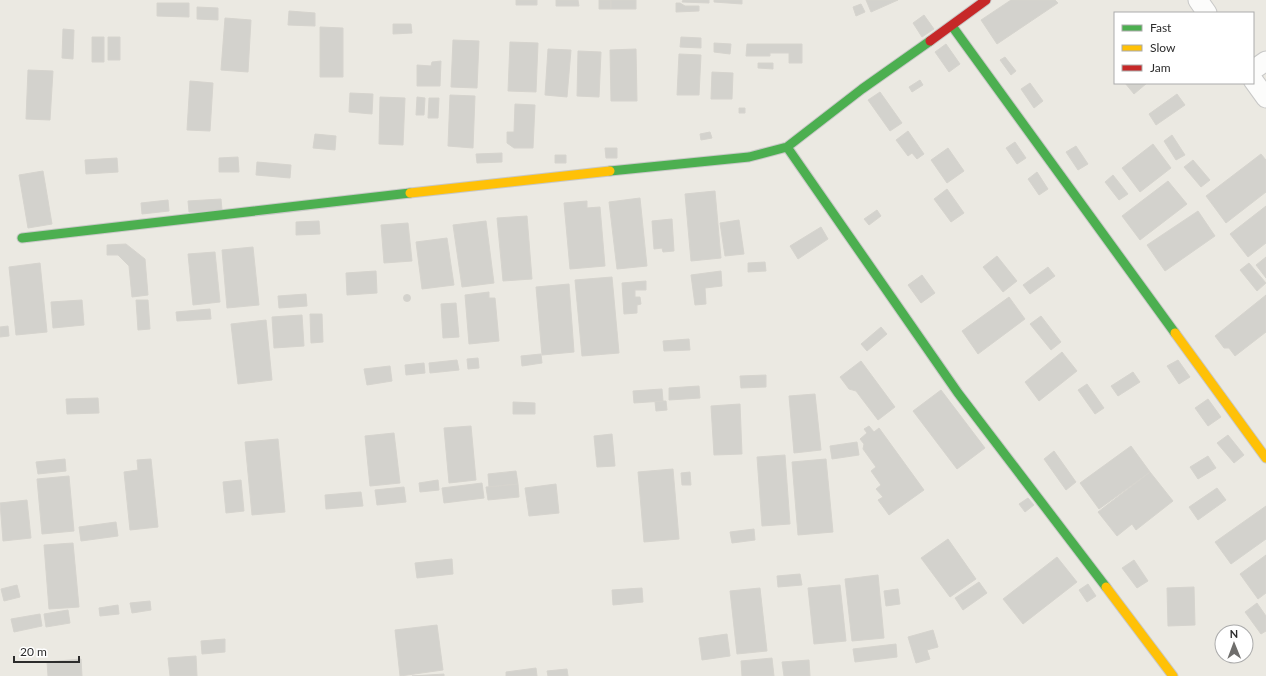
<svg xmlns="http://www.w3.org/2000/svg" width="1266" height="676" viewBox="0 0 1266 676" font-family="Lato,sans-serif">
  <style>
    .building { fill: #d3d2cd; stroke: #d6d4ce }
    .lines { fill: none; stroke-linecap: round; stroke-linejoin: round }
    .street-casing { stroke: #c8c8c7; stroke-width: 21 }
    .fast-casing { stroke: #c8c8c7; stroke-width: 11 }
    .slow-casing { stroke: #c8c8c7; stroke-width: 11 }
    .jam-casing { stroke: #c8c8c7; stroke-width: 11 }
    .street { stroke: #fcfcfb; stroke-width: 19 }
    .fast { stroke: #4caf50; stroke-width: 9 }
    .slow { stroke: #ffc107; stroke-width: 9 }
    .jam { stroke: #c62828; stroke-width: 9 }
  </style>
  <rect width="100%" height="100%" fill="#ebe9e2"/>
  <path class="building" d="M516 0H537V5H516Z
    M556 0H578L579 6H556Z
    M599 0H611V9H599Z
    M611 0H636V9H611Z
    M683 0H709V3L682 2Z
    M714 0H742V4L714 2Z
    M866 0H898L871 12Z
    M1011 0H1055L1058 3 997 44 981 20Z
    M157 3H189V17L157 16Z
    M676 3H680L685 6H699V11L676 12Z
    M861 4 865 12 856 16 853 7Z
    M197 7 218 8V20L197 19Z
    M289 11 315 13V26L288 25Z
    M924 15 934 29 922 37 913 23Z
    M225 18 251 20 248 72 221 70Z
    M393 24H411L412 33 393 34Z
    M320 27 343 28V77H320Z
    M63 29 74 30 73 59 62 58Z
    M92 37H104V62H92Z
    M108 37H120V60H108Z
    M681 37 701 38V48L680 47Z
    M453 40 479 41 477 88 451 87Z
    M510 42 538 43 536 92 508 91Z
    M714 43 731 44 730 54 714 52Z
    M747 44H802V63H789V53H770V56H746Z
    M946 44 960 64 949 72 935 52Z
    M548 49 571 50 567 97 545 95Z
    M636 49 637 101H611L610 50Z
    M578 51 601 52 599 97 577 96Z
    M679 54 701 55 699 95H677Z
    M1005 57 1016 71 1011 75 1000 60Z
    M441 61 440 86H417V65L431 66 432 62Z
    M758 63H773V69L758 68Z
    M28 70 53 71 50 120 26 119Z
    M712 72 733 73 732 99H711Z
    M920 80 923 85 912 92 909 87Z
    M190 81 213 83 210 131 187 130Z
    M1030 83 1043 101 1034 108 1021 89Z
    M1125 83H1147L1134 94Z
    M880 92 902 123 890 131 868 100Z
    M350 93 373 94 372 114 349 112Z
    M1177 94 1185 105 1156 125 1149 114Z
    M450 95 475 96 473 148 448 146Z
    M380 97 405 98 403 145 379 144Z
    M417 97 425 98 424 115H416Z
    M429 98H439L438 118H428Z
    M515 104 535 105 533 148H514L507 143V132H514Z
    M739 108H745V113H739Z
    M908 131 924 154 917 159 912 153 908 156 896 140Z
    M710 132 712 138 701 140 700 134Z
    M315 134 336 136 335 150 313 148Z
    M1172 135 1185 155 1176 160 1164 141Z
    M1015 142 1026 158 1017 164 1006 148Z
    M1153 144 1171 168 1140 192 1122 168Z
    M1076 146 1088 164 1078 170 1066 152Z
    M605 148H617V158H606Z
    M948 148 964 171 947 183 931 160Z
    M502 153V162L477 163 476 154Z
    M1261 154 1266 160V192L1226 223 1206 196Z
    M555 155H566V163H555Z
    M238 157 239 172H219V158Z
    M117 158 118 172 86 174 85 160Z
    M1193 160 1210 180 1201 187 1184 167Z
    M257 162 291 165 290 178 256 175Z
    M43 171 52 224 28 228 19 175Z
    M1037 172 1048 189 1039 195 1028 179Z
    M1113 175 1128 194 1119 200 1105 182Z
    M1168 181 1187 204 1140 240 1122 216Z
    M947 189 964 213 951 222 934 199Z
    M715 191 721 258 691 261 685 194Z
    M640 198 647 266 617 269 609 202Z
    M221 199 222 210 189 212 188 201Z
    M168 200 169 211 142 214 141 203Z
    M587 201V208L600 207 605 266 570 269 564 203Z
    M1266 206V243L1248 257 1230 234Z
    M877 210 881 216 869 225 864 219Z
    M1198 211 1215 236 1165 271 1147 245Z
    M527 216 532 279 503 281 497 218Z
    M672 219 674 251 663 252 662 248 654 249 652 221Z
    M739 220 744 254 725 256 720 223Z
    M319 221 320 234 296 235V222Z
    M486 221 494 283 462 287 453 225Z
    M408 223 412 261 384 263 381 225Z
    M821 227 828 239 798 259 790 246Z
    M447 238 454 285 422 289 416 242Z
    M126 244 145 259 148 295 132 297 129 266 118 255H107V245Z
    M253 247 259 305 227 308 222 250Z
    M215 252 220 302 193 305 188 254Z
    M997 256 1017 281 1003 292 983 267Z
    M1266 257V278L1256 265Z
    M765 262 766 271 748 272V263Z
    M40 263 47 332 16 335 9 267Z
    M1249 263 1266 283 1257 291 1240 270Z
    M1048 267 1055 276 1030 294 1023 285Z
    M376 271 377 293 347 295 346 273Z
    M721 271 722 286 705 288 706 304 695 305 691 275Z
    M922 275 935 293 921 303 908 285Z
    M612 277 619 353 582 356 575 280Z
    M646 281V290H635V297H640L641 304 637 305V313L624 314 622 283Z
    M569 284 574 352 542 355 536 287Z
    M489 292V298H495L499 341 469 344 465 295Z
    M306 294 307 306 279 308 278 296Z
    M403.5 298a3.5 3.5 0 1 1 7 0a3.5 3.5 0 1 1-7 0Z
    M1266 295V332L1235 356 1229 348H1224L1215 336Z
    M1009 297 1025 319 978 354 962 331Z
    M82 300 84 325 53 328 51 302Z
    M136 300H148L150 329 138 330Z
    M456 303 459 337 443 338 441 304Z
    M210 309 211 319 177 321 176 312Z
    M310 314H322L323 342 311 343Z
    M302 315 304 346 274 348 272 317Z
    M1041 316 1061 342 1051 350 1030 324Z
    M266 320 272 380 238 384 231 324Z
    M8 326 9 336 0 337V327Z
    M881 327 887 334 867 351 861 344Z
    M689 339 690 350 664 351 663 341Z
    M1062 352 1077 371 1039 401 1025 382Z
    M541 354 542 363 522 366 521 356Z
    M478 358 479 368 468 369 467 359Z
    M457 360 459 370 430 373 429 363Z
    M1178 360 1190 377 1179 384 1167 366Z
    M861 361 895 407 878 420 856 391 849 389 840 377Z
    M424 363 425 373 406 375 405 365Z
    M390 366 392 381 367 385 364 369Z
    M1133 372 1140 382 1118 396 1111 386Z
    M766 375V387L741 388 740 376Z
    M1087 384 1104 408 1095 414 1078 390Z
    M699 386 700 398 669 400V388Z
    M662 389 663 401 634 403 633 391Z
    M941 390 985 448 957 469 913 411Z
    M815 394 821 450 794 453 789 396Z
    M98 398 99 413 67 414 66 399Z
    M1208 399 1221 417 1208 426 1195 408Z
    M663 401H666L667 410 656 411 655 402Z
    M513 402 535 403V414H513Z
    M740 404 742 454 714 455 711 406Z
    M471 426 476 480 449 483 444 428Z
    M869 426 874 432 879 428 924 490 889 515 878 500 883 497 876 489 881 485 871 471 876 467 863 449 864 444 860 439 867 433 864 429Z
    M394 433 400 483 370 486 365 436Z
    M612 434 615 466 597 467 594 436Z
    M1228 435 1244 455 1234 463 1217 443Z
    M278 439 285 512 252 515 245 442Z
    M857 442 859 455 832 459 830 446Z
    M1131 446 1150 472 1099 509 1080 483Z
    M1054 451 1076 482 1066 490 1044 459Z
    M785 455 790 524 762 526 757 457Z
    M1208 456 1216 468 1198 479 1190 467Z
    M65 459 66 471 38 474 36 462Z
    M151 459 158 527 130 530 124 472 138 470 137 460Z
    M826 459 833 532 798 535 792 462Z
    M673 469 679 539 644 542 638 472Z
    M516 471 518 484 489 487 488 474Z
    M690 472 691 485H682L681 473Z
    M1150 472 1173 501 1136 530 1132 524 1117 536 1098 512Z
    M69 476 74 531 42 534 37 479Z
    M241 480 244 511 226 513 223 482Z
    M438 480 439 490 420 492 419 483Z
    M482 483 484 498 444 503 442 488Z
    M518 484 519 497 488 500 486 487Z
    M556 484 559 513 529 516 525 488Z
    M404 487 406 502 377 505 375 490Z
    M1217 488 1226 500 1198 520 1189 507Z
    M361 492 363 506 326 509 325 495Z
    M1028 498 1034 505 1025 512 1019 504Z
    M27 500 31 538 3 541 0 503Z
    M1266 506V539L1231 564 1215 542Z
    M116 522 118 536 81 541 79 527Z
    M754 529 755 540 732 543 730 532Z
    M948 539 976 579 950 597 921 558Z
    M73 543 79 607 49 609 44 545Z
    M1266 555V593L1258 599 1240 574Z
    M1057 557 1077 582 1023 624 1003 599Z
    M452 559 453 574 417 578 415 563Z
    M1134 560 1148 581 1137 588 1122 568Z
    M800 574 802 585 778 587 777 576Z
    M878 575 884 638 852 641 845 579Z
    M979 582 987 593 963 610 955 598Z
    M1088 584 1096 596 1087 602 1079 590Z
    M17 585 20 597 4 601 1 589Z
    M840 585 846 641 814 644 808 588Z
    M1194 587 1195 625 1168 626 1167 588Z
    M642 588 643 602 613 605 612 590Z
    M760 588 767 651 737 654 730 591Z
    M898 589 900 604 886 606 884 591Z
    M150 601 151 610 132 613 130 603Z
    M1257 603 1266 616V631L1261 634 1245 612Z
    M118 605 119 614 100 616 99 608Z
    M68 610 70 623 46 627 44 614Z
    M40 614 42 626 14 632 11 619Z
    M437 625 443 670 400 676 395 630Z
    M933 630 938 647 927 650 930 659 916 663 908 637Z
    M727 634 730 656 702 660 699 638Z
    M225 639V652L202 654 201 641Z
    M896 644 897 657 855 662 853 649Z
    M196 656 197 676H170L168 658Z
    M772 658 774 676H742L741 661Z
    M81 659 82 676H48L47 662Z
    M809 660 810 676H784L782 662Z
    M536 668 537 676H506V672Z
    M567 669 568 676H548L547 671Z
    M444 674V676H412Z"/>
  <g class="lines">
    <defs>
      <path id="street" d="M1198 0 1207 13
        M1253 70 1266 61
        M1253 80 1266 98"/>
      <path id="fast" d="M952 26 1175 333
        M787 147 958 393 1106 587
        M610 171 749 157 787 147 862 89 930 41
        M22 238 410 193"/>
      <path id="slow" d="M410 193 610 171
        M1175 333 1266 458
        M1106 587 1173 676"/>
      <path id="jam" d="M930 41 986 0"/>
    </defs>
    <use href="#street" class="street-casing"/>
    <use href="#fast" class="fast-casing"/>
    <use href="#slow" class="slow-casing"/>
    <use href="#jam" class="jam-casing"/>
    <use href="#street" class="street"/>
    <use href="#fast" class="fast"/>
    <use href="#slow" class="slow"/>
    <use href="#jam" class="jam"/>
  </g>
  <rect x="1114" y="12" width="140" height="72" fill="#ffffff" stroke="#ababab"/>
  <rect x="1122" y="25" width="20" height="6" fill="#4caf50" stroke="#ababab"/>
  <text x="1150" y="32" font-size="12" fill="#2c2c2c">Fast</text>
  <rect x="1122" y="45" width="20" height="6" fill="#ffc107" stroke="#ababab"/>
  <text x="1150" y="52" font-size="12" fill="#2c2c2c">Slow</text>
  <rect x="1122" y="65" width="20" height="6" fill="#c62828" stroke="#ababab"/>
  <text x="1150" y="72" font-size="12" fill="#2c2c2c">Jam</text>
  <g transform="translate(1234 644) rotate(359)"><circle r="19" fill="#ffffff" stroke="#ababab"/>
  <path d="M0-3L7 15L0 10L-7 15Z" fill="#6f6e6c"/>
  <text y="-6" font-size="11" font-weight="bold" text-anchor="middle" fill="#2c2c2c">N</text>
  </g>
  <path d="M14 656v6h65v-6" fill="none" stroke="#2c2c2c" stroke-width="2"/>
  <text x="20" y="656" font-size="12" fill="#2c2c2c" stroke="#ffffff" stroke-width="3" paint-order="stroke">20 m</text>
</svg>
